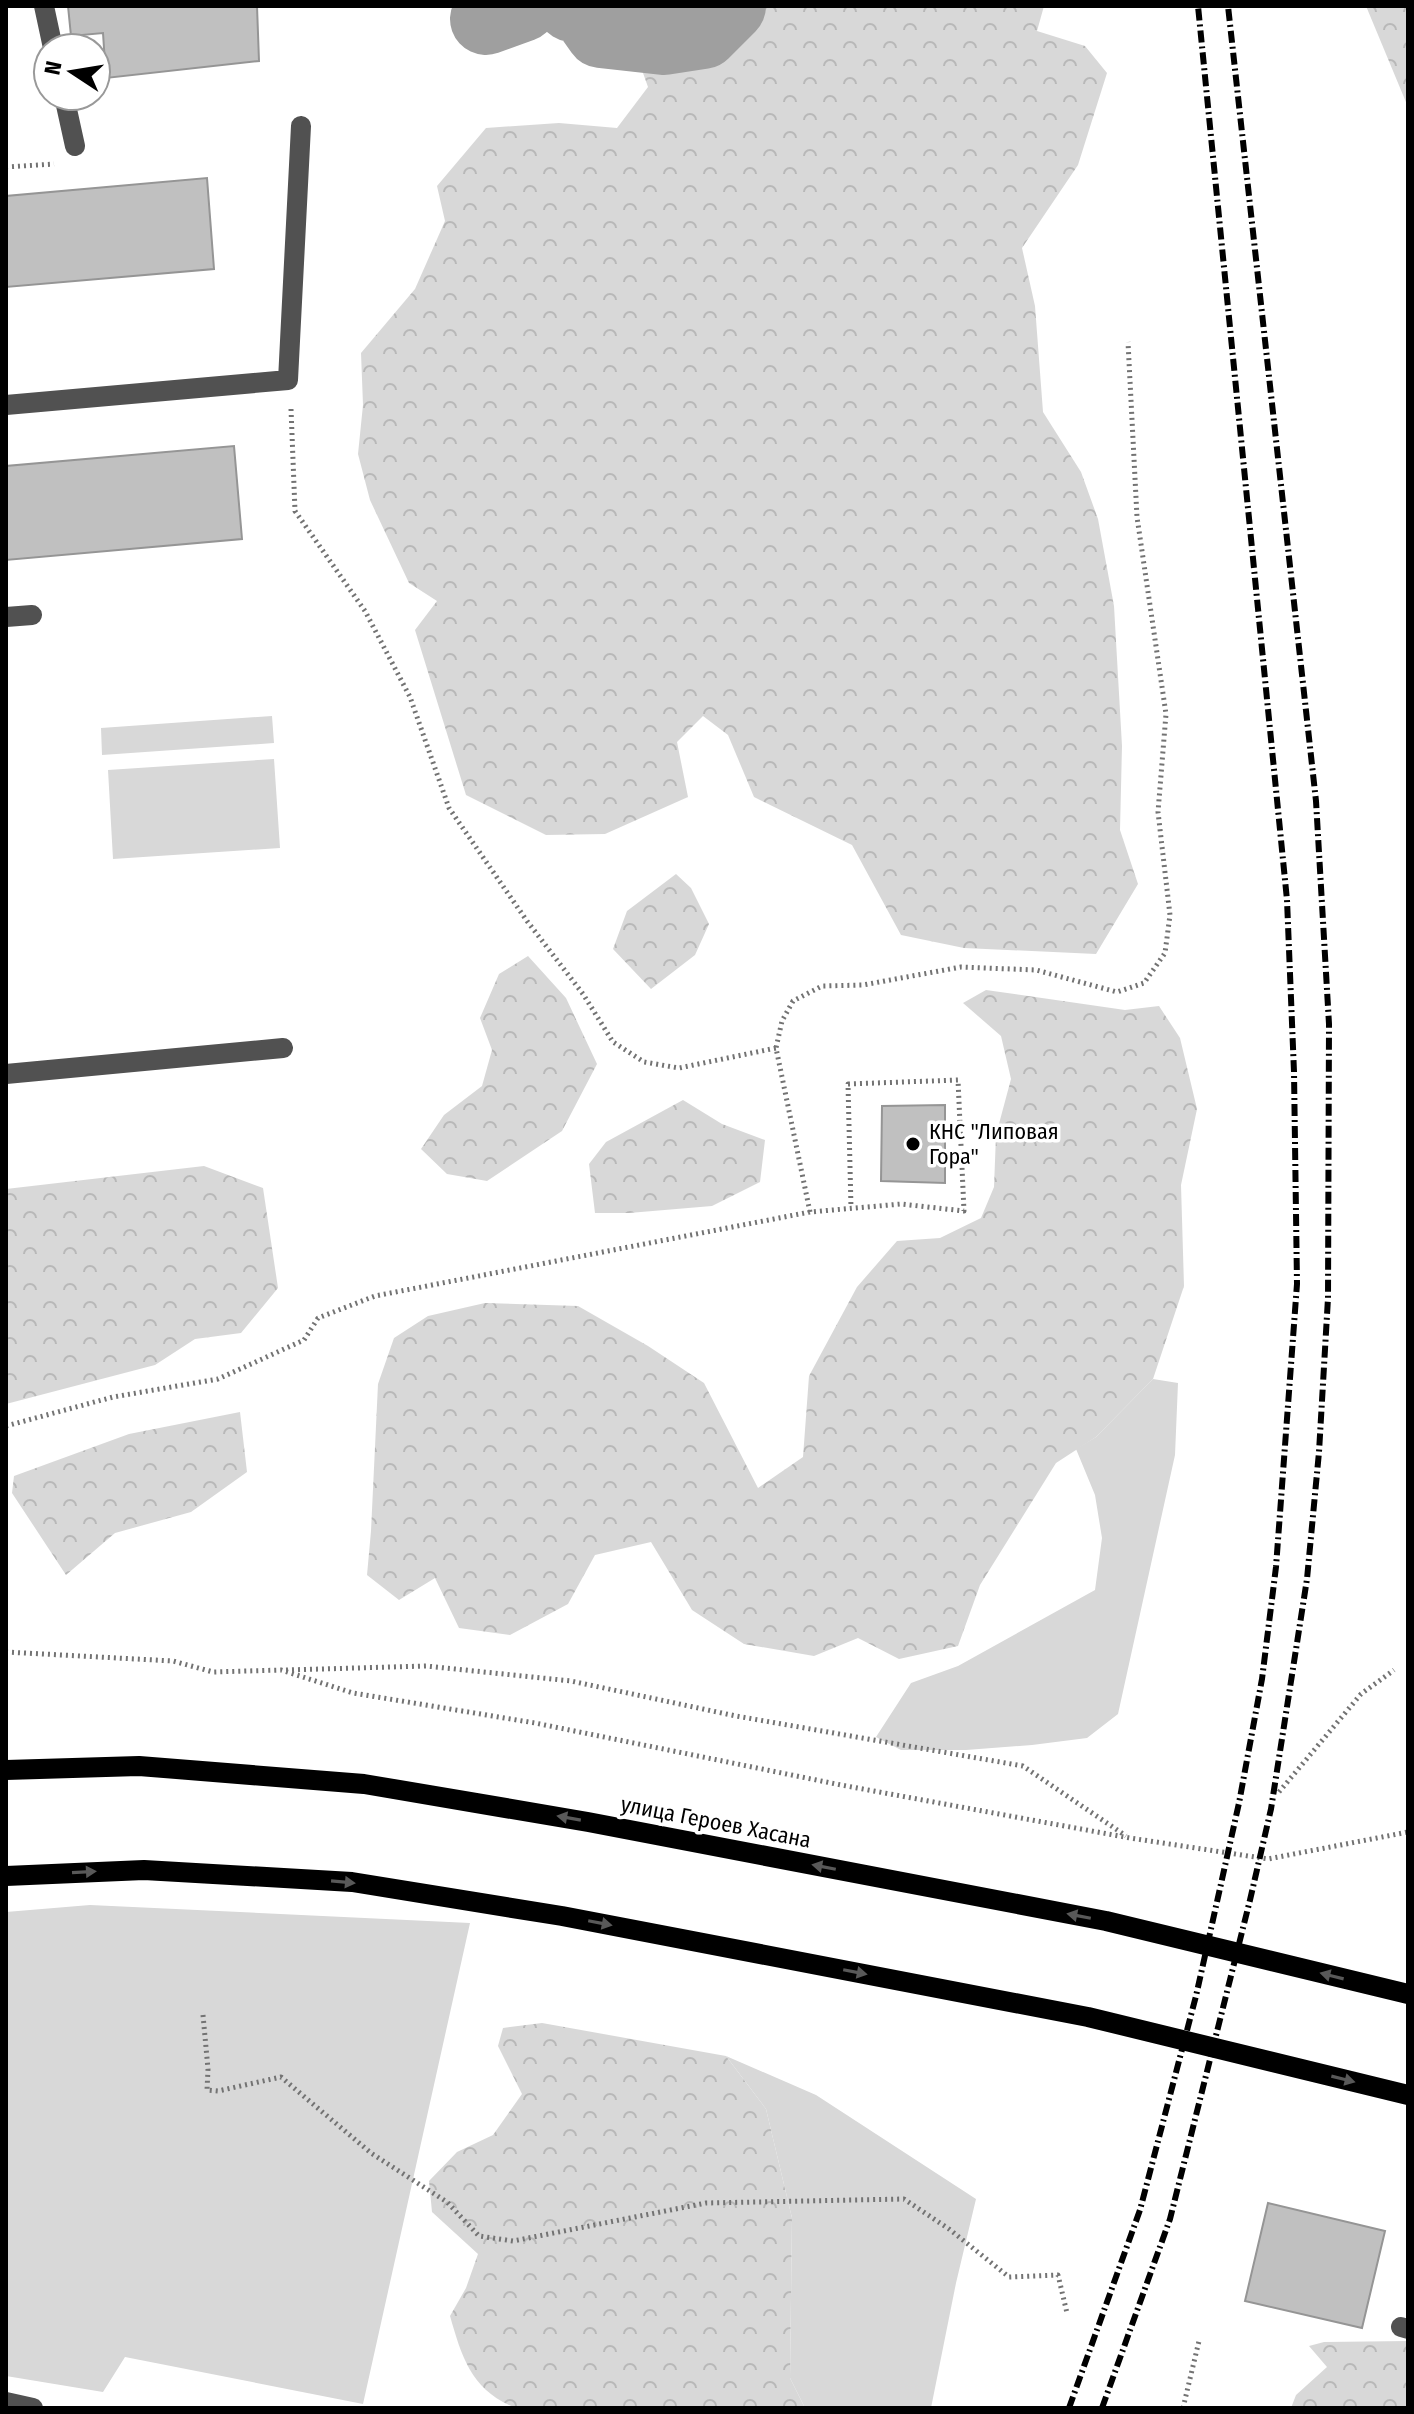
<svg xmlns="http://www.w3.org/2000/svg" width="1414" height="2414" viewBox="0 0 1414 2414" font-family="'Fira Sans Condensed',sans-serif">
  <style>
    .grass { fill: #d8d8d8 }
    .forest { fill: url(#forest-crowns) }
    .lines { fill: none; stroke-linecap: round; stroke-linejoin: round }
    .river { stroke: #9f9f9f; stroke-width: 72 }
    .building { fill: #c0c0c0; stroke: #959595; stroke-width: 2 }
    .path { stroke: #737373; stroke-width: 5; stroke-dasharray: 2 4; stroke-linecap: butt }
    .minor { stroke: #515151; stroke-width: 20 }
    .major { stroke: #000; stroke-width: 20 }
    .rail { stroke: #000; stroke-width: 6; stroke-dasharray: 12 4 2 4; stroke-linecap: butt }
    .oneway { fill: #595959 }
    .poi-dot { fill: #000; stroke: #fff; stroke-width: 3 }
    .labels { text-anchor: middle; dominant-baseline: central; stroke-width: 7; stroke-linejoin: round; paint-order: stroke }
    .poi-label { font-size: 22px; fill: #000; stroke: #fff; text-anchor: start }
    .street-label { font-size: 22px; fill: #000; stroke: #fff }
  </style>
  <defs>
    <pattern id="forest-crowns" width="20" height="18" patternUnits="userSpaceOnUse" patternTransform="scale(2)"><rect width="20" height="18" fill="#d8d8d8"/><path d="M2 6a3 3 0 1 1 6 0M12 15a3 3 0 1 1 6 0" fill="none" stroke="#b8b8b8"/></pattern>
  </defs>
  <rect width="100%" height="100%" fill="#fff"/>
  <path class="grass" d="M272 716 274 743 102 755 101 728Z
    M274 759 280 848 113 859 108 770Z
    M1153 1379 1178 1383 1175 1455 1118 1714 1087 1738 1032 1745 966 1750H901L876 1737 911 1683 958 1666 1095 1590 1102 1538 1095 1495 1076 1449 1096 1437Z
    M90 1905 470 1923 363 2404 125 2357 103 2392 6 2376V1912Z
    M726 2056 816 2095 976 2199 956 2283 931 2408H805L790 2378 792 2218 766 2109Z"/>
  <path class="forest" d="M641 6H1044L1037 31 1085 46 1107 73 1078 165 1022 248 1035 306 1043 412 1081 472 1098 519 1114 606 1122 746 1120 830 1138 884 1096 954 964 948 901 935 852 845 754 797 728 735 703 716 677 742 688 797 605 834 546 835 466 795 415 630 437 601 409 583 370 500 358 454 363 405 361 353 415 289 445 221 437 186 486 128 559 123 617 128 648 87 627 28Z
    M1366 6H1408V107Z
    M676 874 691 888 709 924 695 955 651 989 613 949 627 911Z
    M528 956 566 998 597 1064 562 1131 487 1181 447 1174 421 1149 444 1115 482 1086 492 1050 480 1018 499 974Z
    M986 990 1125 1010 1159 1006 1180 1038 1197 1109 1181 1185 1184 1286 1153 1379 1096 1437 1056 1463 980 1585 958 1646 899 1659 858 1638 814 1656 744 1644 692 1610 651 1542 595 1555 568 1604 510 1635 459 1628 435 1578 399 1600 367 1575 371 1531 378 1384 394 1338 428 1316 485 1303 578 1306 648 1346 704 1383 758 1488 803 1457 809 1376 857 1287 897 1241 940 1238 981 1218 994 1187 996 1135 1011 1079 1001 1036 963 1003Z
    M683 1100 722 1124 765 1140 760 1182 712 1206 629 1213H595L589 1164 606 1142Z
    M204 1166 263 1188 278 1288 241 1333 195 1339 155 1365 6 1404V1189Z
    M240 1412 247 1472 191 1512 115 1533 66 1575 12 1493 14 1476 129 1434Z
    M542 2023 726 2056 766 2109 792 2218 790 2378 805 2408H516C472 2391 462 2358 450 2316L466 2288 478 2254 432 2212 429 2181 457 2152 493 2135 522 2094 498 2046 503 2028Z
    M1408 2341V2408H1291L1296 2395 1327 2367 1309 2346 1324 2342Z"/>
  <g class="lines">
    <path class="river" d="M572 6 584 8 601 32 664 39 703 33 730 6
      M486 19 522 6"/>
  </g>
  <path class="building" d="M68 6H257L259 61 106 78 103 33 71 36Z
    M207 178 214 269 6 287V196Z
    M234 446 242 539 6 560V466Z
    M945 1105V1183L881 1181 882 1106Z
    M1268 2203 1385 2231 1362 2328 1245 2301Z"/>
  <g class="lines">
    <path class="path" d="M6 167 54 164
      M291 409 295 511 365 611 410 697 449 808 527 921 583 994 613 1042 644 1062 679 1068 776 1048
      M810 1212 776 1048 782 1021 793 1001 822 986 863 985 961 967 1036 970 1117 992 1144 983 1165 953 1170 915 1158 812 1166 714 1137 517 1128 342
      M6 1426 113 1397 218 1379 304 1340 318 1318 375 1296 810 1212 901 1204 964 1211 958 1080 848 1084 851 1208
      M6 1652 173 1661 213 1672 281 1670 353 1693 535 1723 841 1785 1130 1838 1268 1859 1408 1832
      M286 1670 426 1666 571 1681 736 1716 1023 1766 1126 1836
      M1279 1792 1361 1694 1394 1670
      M203 2015 208 2069 207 2090 218 2091 281 2077 371 2153 447 2202 479 2236 513 2241 706 2203 904 2199 949 2229 1009 2277 1058 2275 1067 2313
      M1183 2408 1199 2341"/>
    <path class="minor" d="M44 6 53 48
      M64 96 75 146
      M6 405 288 380 301 126
      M6 617 32 615
      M6 1074 283 1048
      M1401 2327 1408 2329
      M6 2402 33 2408"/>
    <path class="major" d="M6 1770 139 1766 364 1784 588 1822 1106 1921 1408 1994
      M6 1876 144 1870 352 1882 562 1916 1088 2017 1408 2095"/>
    <path class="rail" d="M1069 2408 1140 2210 1196 1996 1239 1803 1262 1679 1276 1567 1297 1284 1294 1072 1287 900 1198 6
      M1102 2408 1170 2219 1250 1900 1271 1809 1307 1579 1319 1452 1328 1298 1329 1024 1316 801 1228 6"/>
  </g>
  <defs><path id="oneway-solid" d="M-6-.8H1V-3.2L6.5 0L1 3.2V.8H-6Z" transform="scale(2)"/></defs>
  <g class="oneway">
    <use href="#oneway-solid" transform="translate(569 1818) rotate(-170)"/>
    <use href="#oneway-solid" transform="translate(824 1867) rotate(-169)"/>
    <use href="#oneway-solid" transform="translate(84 1872) rotate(-3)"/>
    <use href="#oneway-solid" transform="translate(343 1882) rotate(5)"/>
    <use href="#oneway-solid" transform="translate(1079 1916) rotate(-169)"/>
    <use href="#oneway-solid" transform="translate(600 1923) rotate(11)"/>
    <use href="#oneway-solid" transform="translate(855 1972) rotate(11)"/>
    <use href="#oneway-solid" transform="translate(1332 1976) rotate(-166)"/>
    <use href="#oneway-solid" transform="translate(1343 2079) rotate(14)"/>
  </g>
  <circle class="poi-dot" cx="913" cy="1144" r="8"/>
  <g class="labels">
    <g class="poi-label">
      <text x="929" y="1131">КНС "Липовая<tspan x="929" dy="25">Гора"</tspan></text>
    </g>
    <g class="street-label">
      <text transform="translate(716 1822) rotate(11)">улица Героев Хасана</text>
    </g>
  </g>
  <rect width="1414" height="2414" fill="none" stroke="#000000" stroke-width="16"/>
  <g transform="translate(72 72) rotate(282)"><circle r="38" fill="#ffffff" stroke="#999999" stroke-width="2"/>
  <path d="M0-6L14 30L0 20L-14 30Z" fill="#000000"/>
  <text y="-12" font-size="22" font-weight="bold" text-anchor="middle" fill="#000000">N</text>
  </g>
</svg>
